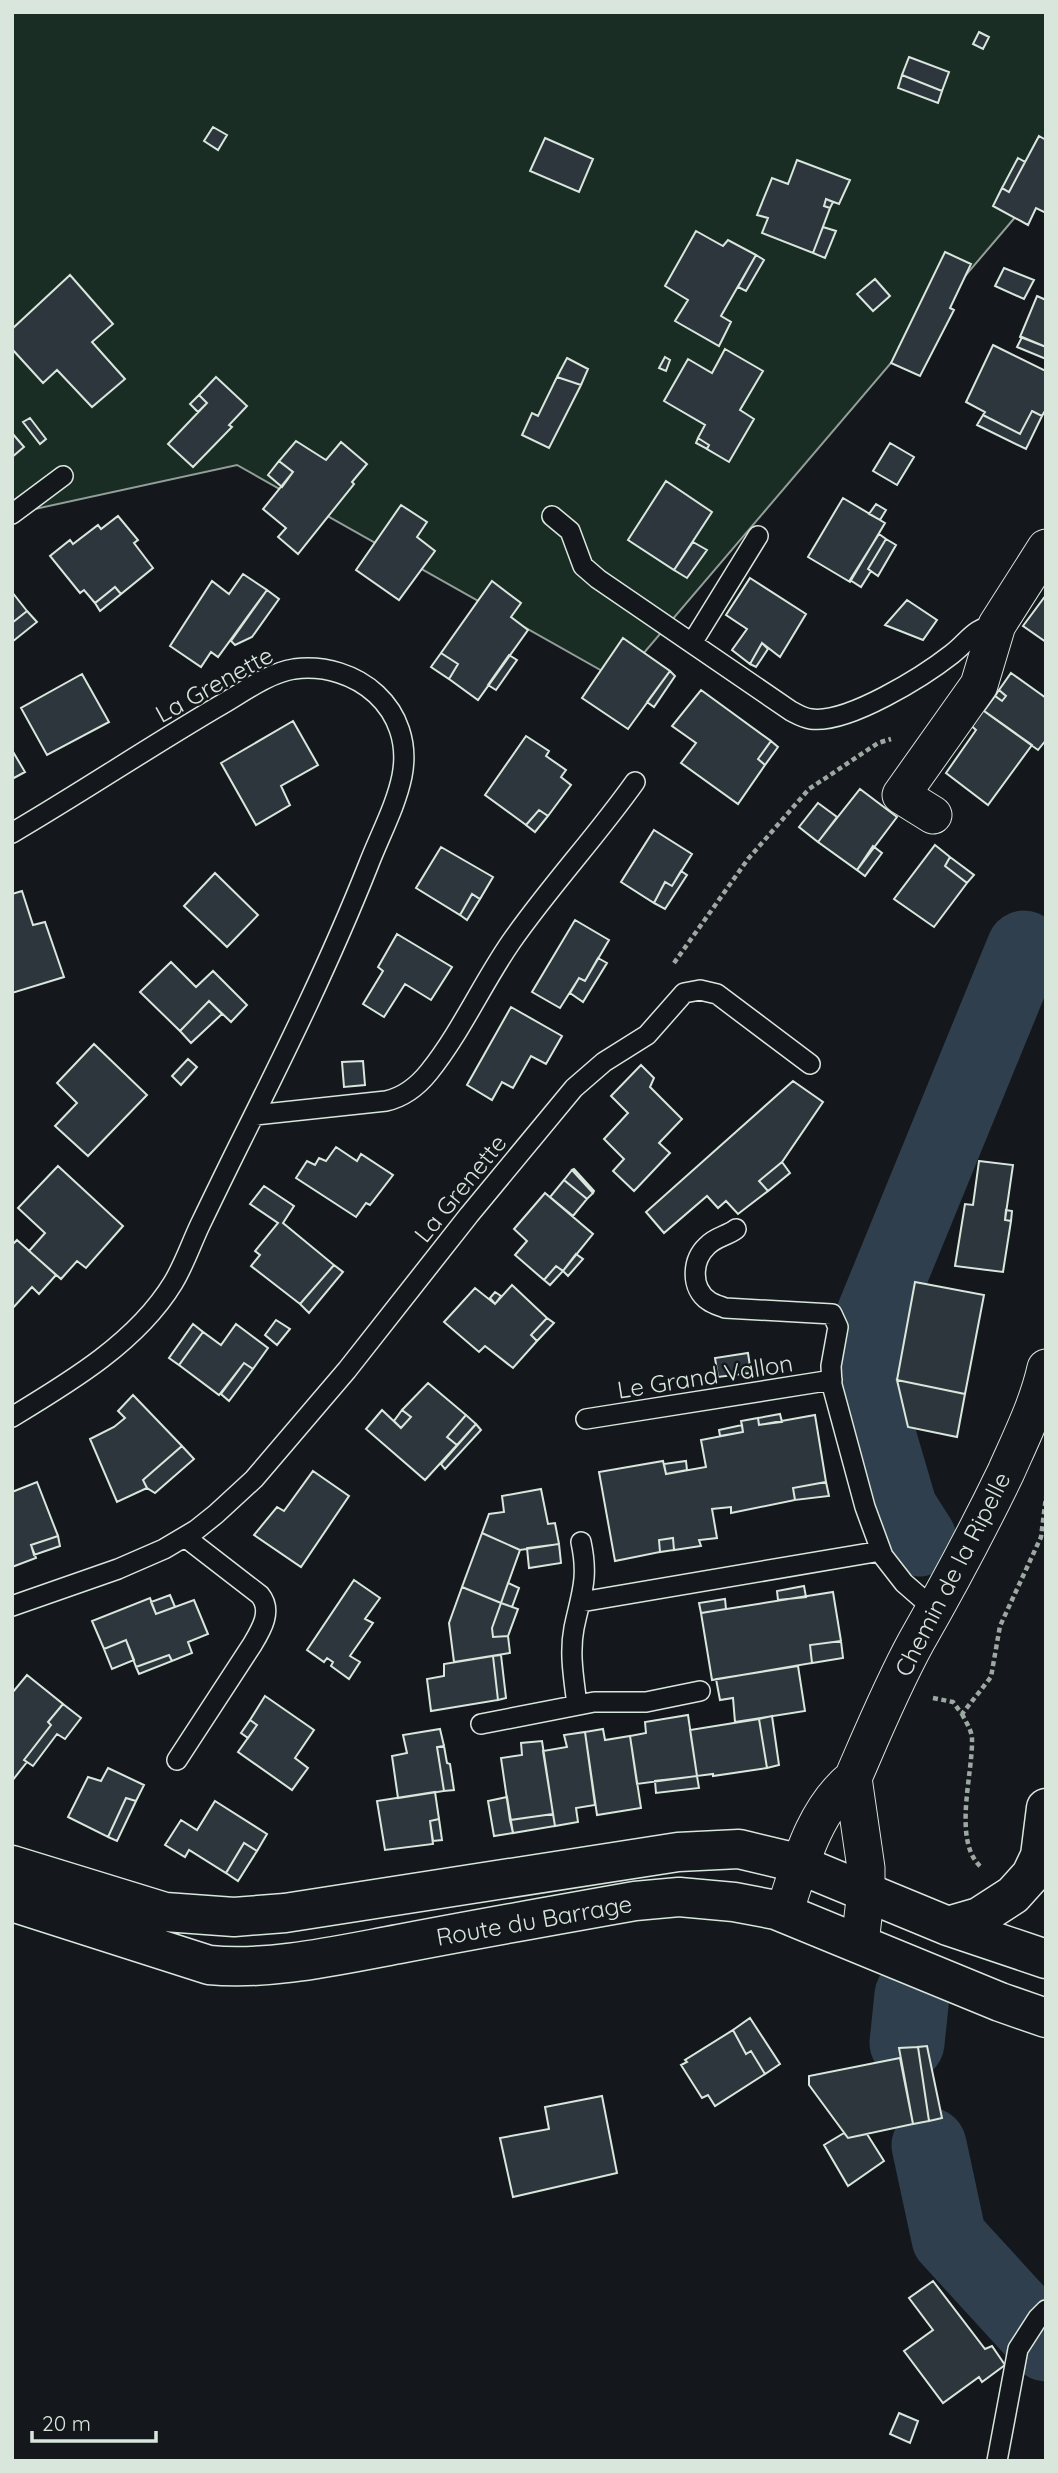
<svg xmlns="http://www.w3.org/2000/svg" width="1058" height="2473" viewBox="0 0 1058 2473" font-family="Quicksand,sans-serif">
  <style>
    .green { fill: #1a2d24; stroke: #939e99; stroke-width: 2 }
    .lines { fill: none; stroke-linecap: round; stroke-linejoin: round }
    .river { stroke: #2f3f4d; stroke-width: 75 }
    .building { fill: #2c363c; stroke: #d8e6dc; stroke-width: 2 }
    .lane-casing { stroke: #d8e6dc; stroke-width: 22 }
    .street-casing { stroke: #d8e6dc; stroke-width: 39 }
    .secondary-casing { stroke: #d8e6dc; stroke-width: 41 }
    .path { stroke: #9da8a2; stroke-width: 4.5; stroke-dasharray: 5 3.5; stroke-linecap: butt }
    .lane { stroke: #14181c; stroke-width: 19 }
    .street { stroke: #14181c; stroke-width: 37 }
    .secondary { stroke: #14181c; stroke-width: 38 }
    .labels { text-anchor: middle; dominant-baseline: central; stroke-width: 5; stroke-linejoin: round; paint-order: stroke }
    .street-label { font-size: 24px; fill: #d8e6dc; stroke: #14181c }
  </style>
  <rect width="100%" height="100%" fill="#14181c"/>
  <path class="green" d="M12 12H1046V181L620 681 237 465 12 514Z"/>
  <g class="lines">
    <path class="river" d="M919 1539 900 1509 865 1390 863 1358 870 1324 1024 948
      M907 2043 912 1995
      M929 2145 949 2238 1046 2344"/>
  </g>
  <path class="building" d="M979 32 989 37 983 49 973 44Z
    M909 57 949 72 942 91 902 75Z
    M902 75 942 91 938 103 898 88Z
    M213 127 227 135 218 150 204 141Z
    M1039 136 1046 140V213L1036 208 1028 225 993 206 1002 188 1009 192Z
    M545 138 593 159 579 192 530 171Z
    M1018 158 1025 162 1009 192 1002 188Z
    M797 160 850 180 839 204 826 199 824 206 830 208 813 253 762 233 768 218 757 215 772 178 788 184Z
    M826 199 833 202 830 208 824 206Z
    M823 227 836 231 825 258 813 253Z
    M696 231 723 246 728 240 756 255 721 316 731 322 719 346 675 321 688 300 665 286Z
    M945 252 971 264 950 308 954 310 920 376 891 363Z
    M756 255 764 260 746 291 738 287Z
    M1004 268 1034 280 1024 299 995 286Z
    M70 275 113 324 92 342 125 379 92 407 57 370 43 383 12 349V329Z
    M875 279 890 296 873 311 857 294Z
    M1037 296 1046 300V347L1020 337Z
    M1022 337 1046 347V359L1017 347Z
    M993 345 1046 371V409L1042 416 1032 411 1020 434 983 415 985 412 966 402Z
    M725 349 763 371 740 410 754 419 729 462 707 449 709 445 698 438 705 425 664 401 688 359 712 373Z
    M665 357 670 360 666 371 659 368Z
    M567 358 588 369 581 385 557 377Z
    M216 377 247 406 229 425 232 427 193 467 168 444 207 403 199 395Z
    M557 377 581 385 549 448 522 435 532 413 538 416Z
    M199 395 207 403 198 412 190 404Z
    M1032 411 1042 416 1026 449 977 425 983 415 1020 434Z
    M30 418 46 439 40 444 23 422Z
    M12 433 24 447 12 457Z
    M698 438 709 445 707 449 696 443Z
    M296 441 326 460 341 442 367 464 352 482 354 484 298 554 278 537 286 528 263 509 293 472 279 461Z
    M890 443 914 457 897 485 873 471Z
    M279 461 293 472 282 487 268 475Z
    M666 481 712 512 674 570 628 540Z
    M843 498 885 523 850 582 808 557Z
    M876 504 886 510 880 520 869 514Z
    M401 505 427 522 417 537 435 551 399 600 356 570Z
    M118 516 138 540 134 543 153 568 121 594 115 587 95 603 84 590 80 593 50 556 70 540 73 544 98 525 101 529Z
    M879 534 886 539 868 569 871 571 861 587 850 580Z
    M886 539 896 545 878 576 868 569Z
    M693 542 707 550 687 578 674 570Z
    M243 574 267 590 218 657 211 652 201 667 170 646 212 581 229 594Z
    M750 578 806 614 780 657 762 643 750 664 732 650 747 629 726 615Z
    M492 581 521 603 511 617 528 630 478 700 449 679 458 664 441 653Z
    M115 587 121 594 100 611 95 603Z
    M267 590 279 599 252 637 235 645 231 641Z
    M12 592 27 611 12 623Z
    M1046 595V642L1023 626Z
    M907 600 937 620 923 640 885 625Z
    M27 611 37 622 12 642V623Z
    M623 638 670 671 628 729 582 698Z
    M762 643 768 649 756 667 750 664Z
    M441 653 458 664 449 679 431 667Z
    M509 655 517 660 496 690 488 685Z
    M670 671 675 676 654 707 647 702Z
    M1011 673 1046 698V740L1038 750 984 711 995 696 1002 701 1006 696 999 690Z
    M82 674 109 722 47 755 21 708Z
    M701 690 771 741 758 759 765 765 738 804 681 763 696 743 672 726Z
    M999 690 1006 696 1002 701 995 696Z
    M980 708 1032 745 988 805 946 773 976 730 968 723Z
    M293 721 318 765 281 786 290 805 256 825 221 763Z
    M526 736 549 751 546 756 566 770 561 777 571 785 548 816 539 810 526 825 485 795Z
    M771 741 778 747 765 765 758 759Z
    M12 750 25 772 12 779Z
    M860 789 897 817 857 870 818 842Z
    M818 803 837 817 818 842 799 827Z
    M539 810 548 816 535 832 526 825Z
    M654 830 692 854 672 886 665 882 654 903 621 882Z
    M935 845 950 857 945 866 967 883 934 927 894 899Z
    M873 846 882 853 865 876 857 870Z
    M441 847 493 877 480 899 472 894 460 915 416 888Z
    M950 857 974 875 967 883 945 866Z
    M681 871 687 875 665 909 654 903 665 882 672 886Z
    M215 873 258 915 227 947 184 906Z
    M22 891 33 925 45 922 64 977 12 993V894Z
    M472 894 480 899 467 920 460 915Z
    M575 920 609 940 585 981 579 978 560 1008 532 992Z
    M397 934 452 967 431 1000 405 984 384 1017 363 1004 383 971 378 967Z
    M598 958 607 963 583 1002 570 993 579 978 585 981Z
    M171 962 196 987 213 971 247 1005 231 1022 209 1001 180 1031 140 992Z
    M209 1001 222 1014 191 1043 180 1031Z
    M511 1007 562 1036 546 1064 531 1056 513 1088 502 1082 492 1100 467 1085Z
    M94 1044 147 1095 88 1156 55 1126 77 1103 57 1083Z
    M188 1059 197 1067 181 1085 172 1076Z
    M363 1061 365 1085 344 1087 342 1062Z
    M641 1065 654 1078 650 1087 682 1119 659 1143 670 1153 634 1191 613 1171 624 1159 604 1139 628 1113 611 1096Z
    M793 1081 823 1102 782 1162 759 1181 768 1191 738 1214 726 1201 718 1208 707 1196 664 1233 646 1212Z
    M336 1147 357 1161 361 1154 393 1175 370 1205 366 1203 356 1217 296 1178 307 1161 315 1165 319 1158 326 1161Z
    M979 1161 1013 1165 1005 1220 1011 1221 1003 1272 955 1266 965 1204 973 1205Z
    M782 1162 790 1173 768 1191 759 1181Z
    M58 1166 123 1226 86 1268 77 1261 61 1279 29 1251 45 1233 18 1208Z
    M574 1169 594 1191 593 1193 572 1170Z
    M572 1170 593 1193 587 1199 564 1180Z
    M564 1180 587 1199 573 1216 550 1197Z
    M264 1186 294 1206 283 1223 334 1265 300 1304 251 1266 260 1255 255 1251 278 1223 250 1204Z
    M545 1193 593 1234 563 1271 556 1266 544 1280 515 1255 527 1241 514 1229Z
    M1006 1210 1012 1211 1011 1221 1005 1220Z
    M17 1240 56 1275 39 1294 32 1287 12 1309V1245Z
    M576 1254 583 1259 568 1276 563 1271Z
    M334 1265 343 1272 309 1313 300 1304Z
    M556 1266 563 1271 550 1285 544 1280Z
    M915 1282 984 1295 965 1394 897 1380Z
    M512 1285 547 1318 531 1335 537 1341 513 1368 485 1346 479 1352 444 1322 475 1288 495 1304Z
    M495 1292 501 1296 495 1304 490 1298Z
    M547 1318 554 1323 537 1341 531 1335Z
    M276 1320 290 1329 277 1345 265 1335Z
    M193 1324 203 1332 179 1365 169 1358Z
    M236 1324 268 1348 253 1369 244 1363 219 1395 179 1365 203 1332 221 1345Z
    M748 1353 751 1373 718 1377 715 1358Z
    M244 1363 253 1369 229 1401 221 1394Z
    M897 1380 965 1394 957 1437 908 1427Z
    M428 1383 466 1415 447 1437 457 1445 425 1480 366 1429 382 1410 401 1428 411 1417 402 1410Z
    M133 1395 182 1446 143 1480 147 1488 117 1502 90 1439 114 1427 125 1418 118 1411Z
    M402 1410 411 1417 401 1428 394 1421Z
    M780 1414 782 1422 759 1425 758 1418Z
    M466 1415 476 1424 457 1445 447 1437Z
    M815 1415 826 1482 793 1488 795 1500 731 1513V1507L712 1509 717 1538 699 1540 701 1546 674 1550 673 1538 659 1540 660 1552 615 1561 599 1472 663 1461 666 1474 706 1467 701 1440 743 1432 741 1421 758 1418 759 1425Z
    M476 1424 481 1430 445 1469 441 1464Z
    M742 1425 743 1432 720 1436 719 1430Z
    M182 1446 194 1459 155 1493 147 1488 143 1480Z
    M686 1461 687 1470 666 1474 664 1464Z
    M313 1471 349 1496 301 1567 254 1535 277 1507 284 1511Z
    M37 1482 58 1536 31 1545 36 1558 12 1567V1492Z
    M826 1482 829 1496 795 1500 793 1488Z
    M541 1489 548 1524 555 1523 559 1544 520 1550 482 1533 489 1514 504 1512 502 1496Z
    M482 1533 520 1550 501 1603 462 1587Z
    M58 1536 60 1546 34 1555 31 1545Z
    M673 1538 674 1550 660 1552 659 1540Z
    M559 1544 561 1563 529 1568 527 1548Z
    M354 1580 380 1598 365 1619 373 1623 350 1656 360 1662 349 1679 331 1666 333 1662 327 1658 324 1662 307 1650Z
    M508 1583 519 1588 512 1607 501 1603Z
    M804 1586 806 1597 778 1600 777 1591Z
    M462 1587 501 1603 492 1628 493 1637 508 1636 510 1653 454 1662 449 1623Z
    M833 1592 841 1641 810 1645 812 1663 712 1680 701 1613Z
    M170 1595 175 1607 156 1614 151 1602Z
    M150 1598 156 1614 194 1600 208 1634 188 1642 192 1653 172 1661 169 1655 136 1667 126 1640 104 1649 92 1621Z
    M725 1599 726 1609 701 1613 699 1603Z
    M501 1603 518 1609 508 1636 493 1637 492 1628Z
    M126 1640 134 1660 112 1669 104 1649Z
    M841 1641 843 1658 812 1663 810 1645Z
    M169 1655 172 1661 139 1674 136 1667Z
    M501 1655 506 1698 498 1700 493 1656Z
    M493 1656 498 1700 431 1711 427 1679 444 1676V1664Z
    M798 1666 805 1711 735 1722 733 1698 720 1700 716 1679Z
    M27 1675 63 1704 48 1722 51 1725 24 1760 27 1762 12 1781V1693Z
    M265 1696 314 1730 295 1758 308 1768 292 1790 238 1752 257 1725 250 1720Z
    M63 1704 81 1718 65 1739 57 1734 33 1766 24 1760 51 1725 48 1722Z
    M688 1715 697 1776 637 1784 630 1736 646 1733 645 1722Z
    M772 1716 779 1765 767 1768 759 1719Z
    M759 1719 767 1768 713 1776V1774L697 1776 690 1730Z
    M250 1720 257 1725 248 1738 241 1733Z
    M440 1729 444 1746 437 1747 444 1791 398 1798 392 1756 407 1753 403 1735Z
    M603 1729 605 1740 630 1736 641 1808 597 1815 585 1732Z
    M585 1732 595 1805 576 1808 578 1822 555 1826 543 1751 567 1747 564 1735Z
    M542 1741 553 1814 510 1820 501 1758 522 1755 521 1743Z
    M444 1746 447 1763 450 1764 454 1790 444 1791 437 1747Z
    M108 1768 144 1785 136 1801 126 1798 108 1837 68 1817 88 1777 101 1781Z
    M697 1776 699 1788 656 1793 655 1781Z
    M435 1792 439 1819 430 1821 433 1844 385 1850 377 1801Z
    M507 1797 513 1833 494 1836 488 1801Z
    M126 1798 136 1801 117 1841 108 1837Z
    M215 1801 267 1834 257 1851 244 1843 226 1873 189 1850 185 1857 165 1845 181 1820 197 1830Z
    M553 1814 555 1826 513 1833 510 1820Z
    M439 1819 442 1840 433 1841 430 1821Z
    M244 1843 257 1851 238 1881 226 1873Z
    M750 2018 780 2064 765 2074 751 2051 746 2054 733 2030Z
    M733 2030 746 2054 751 2051 765 2074 715 2106 708 2095 702 2098 681 2065 687 2062 685 2060Z
    M927 2046 942 2118 929 2121 918 2047Z
    M918 2047 929 2121 913 2124 899 2048Z
    M900 2058 913 2124 848 2138 809 2085V2076Z
    M602 2096 617 2173 513 2197 500 2138 549 2129 545 2107Z
    M844 2133 848 2138 867 2134 884 2161 848 2186 824 2145Z
    M933 2281 985 2349 992 2346 1005 2365 982 2382 979 2377 943 2403 904 2351 933 2330 909 2298Z
    M899 2413 918 2421 910 2443 890 2434Z"/>
  <g class="lines">
    <defs>
      <path id="lane" d="M12 514 63 476
        M552 516 570 531 583 566 598 579 791 711C797 714 803 718 811 719 848 724 924 676 952 654 970 640 973 628 997 625
        M692 643 758 536
        M12 833C82 792 149 747 219 706 242 693 268 673 294 669 357 661 415 709 402 776 396 806 379 837 368 866 331 959 287 1049 242 1139 228 1167 214 1196 200 1225 191 1244 184 1265 173 1283 137 1342 70 1382 12 1417
        M255 1115 386 1101C404 1097 417 1087 429 1072 461 1032 482 984 511 942 550 886 596 837 635 782
        M736 1229C727 1236 715 1237 707 1246 692 1260 690 1288 709 1301 713 1304 720 1306 725 1308L832 1314 838 1327 831 1366 832 1385 865 1507 883 1556 904 1583 935 1610
        M586 1419 832 1380
        M581 1602 881 1551
        M12 1606 118 1569 164 1549 196 1530 216 1514 254 1479 347 1370 469 1215 574 1088 604 1062 647 1035 684 993 700 990 717 994 810 1064
        M577 1705C574 1679 569 1654 574 1628 581 1594 589 1579 581 1542
        M481 1724 594 1702H646L700 1691
        M177 1760 252 1645C261 1630 273 1611 260 1595L185 1537
        M997 2461 1018 2349 1038 2318 1046 2310"/>
      <path id="street" d="M933 815 901 795 979 685 997 625 1046 548
        M853 1778C873 1732 892 1686 916 1642 948 1586 978 1530 1006 1472 1021 1438 1038 1404 1046 1368
        M784 1913C800 1865 813 1811 853 1778L866 1868V1891L860 1943"/>
      <path id="secondary" d="M12 1865 165 1912 234 1917 285 1913 678 1852 739 1849 793 1862 948 1926 1046 1959
        M12 1902 209 1965C270 1971 339 1955 399 1944 477 1929 556 1915 635 1901L679 1897 734 1902 776 1910 1000 2002 1046 2018
        M948 1926 979 1917 1013 1895 1031 1875 1040 1856 1046 1808"/>
    </defs>
    <use href="#lane" class="lane-casing"/>
    <use href="#street" class="street-casing"/>
    <use href="#secondary" class="secondary-casing"/>
    <path class="path" d="M674 963 748 859 809 789 878 743 891 739
      M933 1698 953 1702 962 1714 991 1677 1000 1626 1041 1537 1046 1497
      M962 1714C966 1722 972 1731 972 1739 973 1774 952 1841 981 1867"/>
    <use href="#lane" class="lane"/>
    <use href="#street" class="street"/>
    <use href="#secondary" class="secondary"/>
  </g>
  <g class="labels">
    <g class="street-label">
      <text transform="translate(214 684) rotate(-29)">La Grenette</text>
      <text transform="translate(460 1188) rotate(-51)">La Grenette</text>
      <text transform="translate(705 1376) rotate(-9)">Le Grand Vallon</text>
      <text transform="translate(952 1574) rotate(-63)">Chemin de la Ripelle</text>
      <text transform="translate(534 1920) rotate(-10)">Route du Barrage</text>
    </g>
  </g>
  <rect width="1058" height="2473" fill="none" stroke="#d8e6dc" stroke-width="28"/>
  <path d="M32 2431v10h124v-10" fill="none" stroke="#d8e6dc" stroke-width="3.5"/>
  <text x="42" y="2431" font-size="21" fill="#d8e6dc" stroke="#14181c" stroke-width="5" paint-order="stroke">20 m</text>
</svg>
